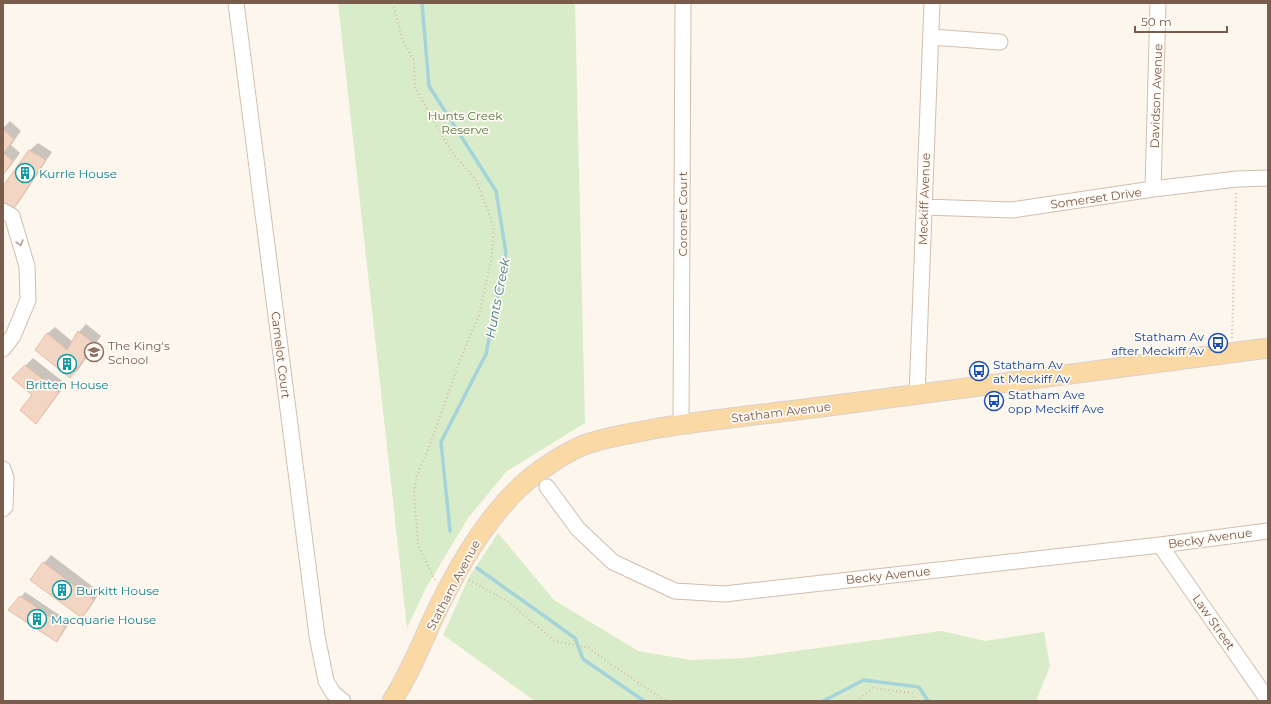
<svg xmlns="http://www.w3.org/2000/svg" width="1271" height="704" viewBox="0 0 1271 704" font-family="Montserrat,sans-serif">
  <style>
    .green { fill: #d8ecc9 }
    .shadow { fill: #0003 }
    .lines { fill: none; stroke-linecap: round; stroke-linejoin: round }
    .stream { stroke: #a5d3da; stroke-width: 3.5 }
    .building { fill: #f3d5c3; stroke: #e6bba3 }
    .minor-casing { stroke: #d1beb0; stroke-width: 17 }
    .major-casing { stroke: #dad1cd; stroke-width: 21 }
    .path { stroke: #d9b8a5; stroke-width: 2; stroke-dasharray: 1 3; stroke-linecap: butt }
    .minor { stroke: #fff; stroke-width: 15 }
    .major { stroke: #fbd9a5; stroke-width: 19 }
    .oneway { stroke: #af9d94 }
    .labels { text-anchor: middle; dominant-baseline: central; stroke-width: 3.5; stroke-linejoin: round; paint-order: stroke }
    .street-label { font-size: 12px; fill: #7a5c4d; stroke: #fffaf3 }
    .park-label { font-size: 12px; fill: #537a41; stroke: #fffaf3 }
    .culture-label { font-size: 12px; fill: #0d838f; stroke: #fffaf3; text-anchor: start }
    .transit-label { font-size: 12px; fill: #164399; stroke: #fffaf3; text-anchor: start }
    .education-label { font-size: 12px; fill: #785e54; stroke: #fffaf3; text-anchor: start }
    .water-label { font-size: 13px; font-style: italic; fill: #437c86; stroke: #fffaf3 }
  </style>
  <rect width="100%" height="100%" fill="#fdf6ec"/>
  <path class="green" d="M338 3H575L585 423 507 471 468 518 426 588 407 628Z
    M498 533 554 600 638 651 691 660 745 658 941 631 985 641 1044 632 1050 666 1036 701H535L443 635 469 577Z"/>
  <path class="shadow" d="M10 121 21 131 11 145 20 153 9 168 3 174V128Z
    M38 143 52 152 19 202 12 210 3 200V188L30 150Z
    M86 324 101 336 78 370 70 377 47 334 55 327 73 342 79 332Z
    M33 358 66 384 43 415 36 423 34 395 25 366Z
    M51 555 100 592 89 609 82 616 44 563Z
    M25 592 70 622 61 636 56 641 21 597Z"/>
  <g class="lines">
    <path class="stream" d="M422 3 429 86 496 191 506 253 486 354 441 442 450 531
      M477 568 575 638 583 659 644 701
      M823 701 864 680 919 687 928 701"/>
  </g>
  <path class="building" d="M3 129 14 139 4 153 13 161 3 175Z
    M29 150 46 160 12 211 3 201V186Z
    M78 331 95 344 70 378 35 350 47 333 67 350Z
    M25 365 59 392 36 424 20 410 32 395 12 378Z
    M43 562 94 600 82 618 30 580Z
    M20 596 65 627 57 642 8 610Z"/>
  <g class="lines">
    <defs>
      <path id="minor" d="M236 3 317 636 326 681 333 693 343 701
        M931 37 1000 42
        M1153 189 1158 3
        M924 207 1012 210 1153 189 1237 179 1268 178
        M3 211 12 216 27 266 28 300 13 336 3 349
        M917 395 932 3
        M681 424 683 3
        M3 469 6 478 5 507 3 509
        M547 487 578 529 613 562 675 591 724 594 1160 545 1268 531
        M1160 545 1268 700"/>
      <path id="major" d="M392 701C408 676 419 650 431 623 453 575 481 524 520 487 536 472 564 453 584 445 608 436 634 433 659 428 713 419 767 414 821 407 970 388 1119 368 1268 348"/>
    </defs>
    <use href="#minor" class="minor-casing"/>
    <use href="#major" class="major-casing"/>
    <path class="path" d="M393 3 402 39 414 61 415 88 451 151 476 180 494 227 491 261 479 315 461 358 428 450 417 475 414 493 418 545 435 580
      M1232 338 1236 192
      M469 580 507 601 555 641 589 648 612 665 666 701
      M857 701 873 688 912 693 915 701"/>
    <use href="#minor" class="minor"/>
    <use href="#major" class="major"/>
  </g>
  <defs><path id="oneway-chevron" d="M-2-3.5L2.5 0L-2 3.5" fill="none" stroke-width="1.6" stroke-linecap="round" stroke-linejoin="round"/></defs>
  <use class="oneway" href="#oneway-chevron" transform="translate(20 243) rotate(74)"/>
  <defs>
    <symbol id="building-ring" viewBox="-11 -11 22 22"><circle r="9.5" fill="#fffaf3" stroke="#0f9aa8" stroke-width="1.5"/><path d="M-4-6H4V6H1V3H-1V6H-4ZM-2.5-4.3h1.7v1.8h-1.7ZM.8-4.3h1.7v1.8H.8ZM-2.5-1h1.7V.8h-1.7ZM.8-1h1.7V.8H.8Z" fill="#0f9aa8"/></symbol>
    <symbol id="bus-ring" viewBox="-11 -11 22 22"><circle r="9.5" fill="#fffaf3" stroke="#1a4fb4" stroke-width="1.5"/><path d="M-5-6H5V4H4V6H2V4H-2V6H-4V4H-5ZM-3.5-4V0h7V-4ZM-3.5 1.2v1.5H-2V1.2ZM2 1.2v1.5H3.5V1.2Z" fill="#1a4fb4"/></symbol>
    <symbol id="school-ring" viewBox="-11 -11 22 22"><circle r="9.5" fill="#fffaf3" stroke="#8d6e63" stroke-width="1.5"/><path d="M0-5L7-2L0 1L-7-2ZM-4 1L0 2.5L4 1V4Q0 6-4 4Z" fill="#8d6e63"/></symbol>
  </defs>
  <g fill-rule="evenodd">
    <use href="#building-ring" x="14" y="162" width="22" height="22"/>
    <use href="#bus-ring" x="1207" y="332" width="22" height="22"/>
    <use href="#school-ring" x="83" y="341" width="22" height="22"/>
    <use href="#building-ring" x="56" y="353" width="22" height="22"/>
    <use href="#bus-ring" x="968" y="360" width="22" height="22"/>
    <use href="#bus-ring" x="983" y="390" width="22" height="22"/>
    <use href="#building-ring" x="51" y="579" width="22" height="22"/>
    <use href="#building-ring" x="26" y="608" width="22" height="22"/>
  </g>
  <g class="labels">
    <g class="street-label">
      <text transform="translate(1156 96) rotate(-88)">Davidson Avenue</text>
      <text transform="translate(1096 198) rotate(-8)">Somerset Drive</text>
      <text transform="translate(924 199) rotate(-88)">Meckiff Avenue</text>
      <text transform="translate(682 214) rotate(-90)">Coronet Court</text>
      <text transform="translate(281 355) rotate(83)">Camelot Court</text>
      <text transform="translate(781 412) rotate(-7)">Statham Avenue</text>
      <text transform="translate(1210 538) rotate(-8)">Becky Avenue</text>
      <text transform="translate(888 575) rotate(-6)">Becky Avenue</text>
      <text transform="translate(453 585) rotate(-62)">Statham Avenue</text>
      <text transform="translate(1214 622) rotate(55)">Law Street</text>
    </g>
    <g class="park-label">
      <text x="465" y="115">Hunts Creek<tspan x="465" dy="14">Reserve</tspan></text>
    </g>
    <g class="culture-label">
      <text x="39" y="173">Kurrle House</text>
      <text x="67" y="384" text-anchor="middle">Britten House</text>
      <text x="76" y="590">Burkitt House</text>
      <text x="51" y="619">Macquarie House</text>
    </g>
    <g class="transit-label">
      <text x="1204" y="336" text-anchor="end">Statham Av<tspan x="1204" dy="14">after Meckiff Av</tspan></text>
      <text x="993" y="364">Statham Av<tspan x="993" dy="14">at Meckiff Av</tspan></text>
      <text x="1008" y="394">Statham Ave<tspan x="1008" dy="14">opp Meckiff Ave</tspan></text>
    </g>
    <g class="education-label">
      <text x="108" y="345">The King's<tspan x="108" dy="14">School</tspan></text>
    </g>
    <g class="water-label">
      <text transform="translate(497 298) rotate(-79)">Hunts Creek</text>
    </g>
  </g>
  <rect width="1271" height="704" fill="none" stroke="#7a5c4d" stroke-width="8"/>
  <path d="M1135 26v6h92v-6" fill="none" stroke="#7a5c4d" stroke-width="2"/>
  <text x="1141" y="26" font-size="12" fill="#7a5c4d" stroke="#fffaf3" stroke-width="3" paint-order="stroke">50 m</text>
</svg>
